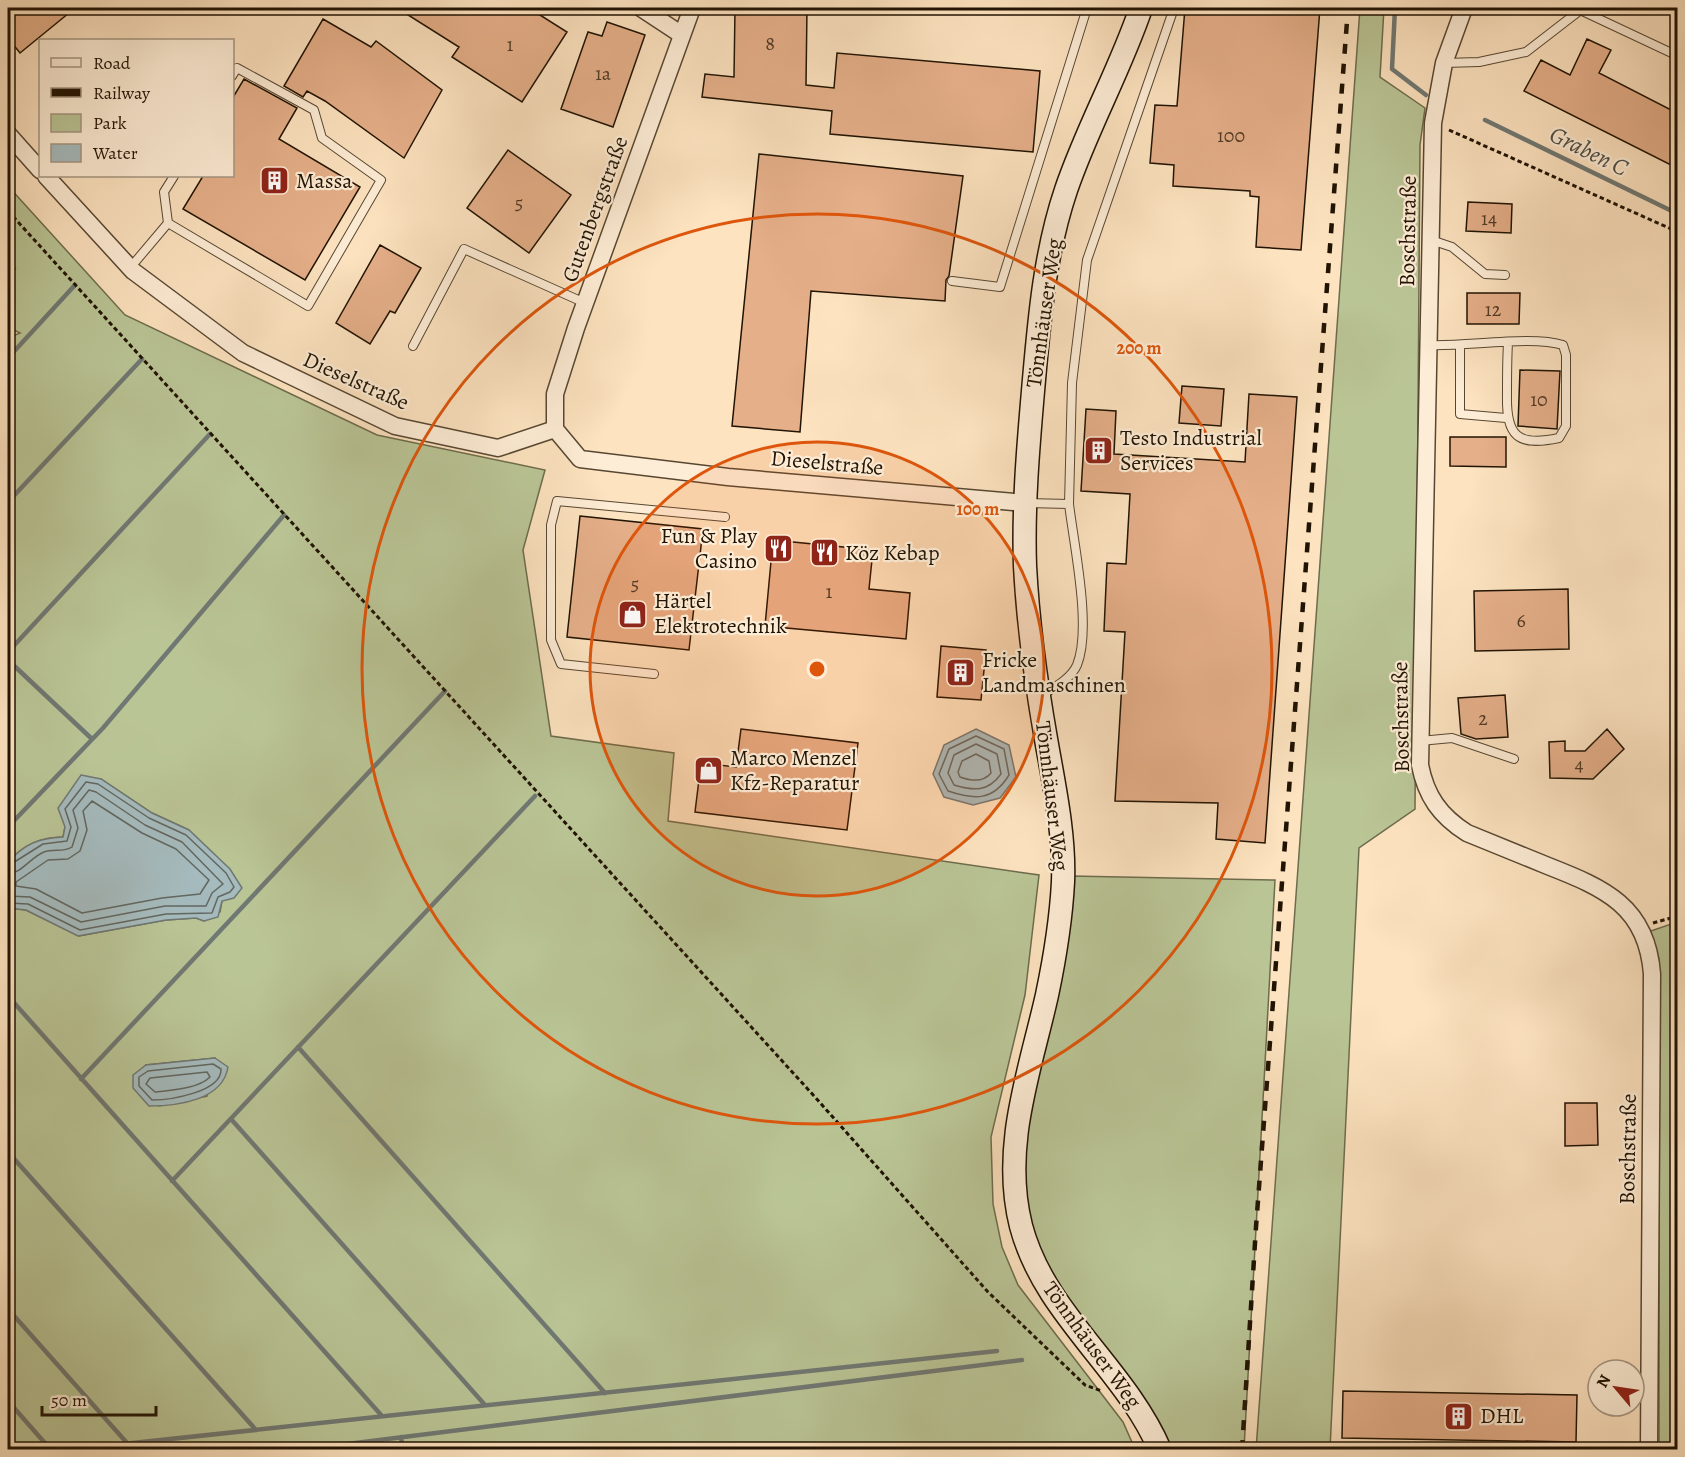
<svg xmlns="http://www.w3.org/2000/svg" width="1685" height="1457" viewBox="0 0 1685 1457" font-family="Alegreya,serif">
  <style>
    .green { fill: #bac596; stroke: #6d6c4c; stroke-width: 1.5; fill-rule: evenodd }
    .water { fill: #a5bbbe; stroke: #707873; stroke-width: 1.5 }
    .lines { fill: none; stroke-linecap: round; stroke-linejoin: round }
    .shore { stroke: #626760; stroke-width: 1.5 }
    .stream { stroke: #707873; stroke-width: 4.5 }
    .building { fill: #e5af89; stroke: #201303; stroke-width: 1.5 }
    .service-casing { stroke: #574732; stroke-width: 10 }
    .minor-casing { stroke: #574732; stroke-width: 19 }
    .secondary-casing { stroke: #201303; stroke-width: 25 }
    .path { stroke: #201303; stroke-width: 3; stroke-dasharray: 4.5 3; stroke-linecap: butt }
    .service { stroke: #feedd6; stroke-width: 8 }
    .minor { stroke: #feedd6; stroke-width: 16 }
    .secondary { stroke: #feedd6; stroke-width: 22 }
    .rail { stroke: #201303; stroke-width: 4.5; stroke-dasharray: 10 10; stroke-linecap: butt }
    .ring { fill: none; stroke: #de560c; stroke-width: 3 }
    .labels { text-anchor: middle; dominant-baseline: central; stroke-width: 4.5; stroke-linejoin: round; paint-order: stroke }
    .number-label { font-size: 20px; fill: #513a24 }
    .poi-label { font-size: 22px; fill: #201303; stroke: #feedd6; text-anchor: start }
    .street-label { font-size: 22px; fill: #201303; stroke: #feedd6 }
    .water-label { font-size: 24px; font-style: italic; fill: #4f4e44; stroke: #feedd6 }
    .centre { fill: #de560c; stroke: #feedd6; stroke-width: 3 }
    .ring-label { font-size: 18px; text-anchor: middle; font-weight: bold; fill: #de560c; stroke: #feedd6; stroke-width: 4.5; stroke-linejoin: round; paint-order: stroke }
  </style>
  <rect width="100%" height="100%" fill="#fde3c0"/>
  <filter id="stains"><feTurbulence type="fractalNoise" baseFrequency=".00333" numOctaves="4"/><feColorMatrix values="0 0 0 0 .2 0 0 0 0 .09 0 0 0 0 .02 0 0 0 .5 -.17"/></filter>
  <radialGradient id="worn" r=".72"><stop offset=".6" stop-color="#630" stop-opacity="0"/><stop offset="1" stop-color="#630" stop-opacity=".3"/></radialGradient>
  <path class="green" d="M1360 8H1384L1380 77 1425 108 1420 145 1415 809 1359 848 1330 1449 1256 1450Z
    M8 186 125 315 377 435 545 470 523 550 551 736 674 753 668 821 1039 875 1025 995 991 1137 993 1204 1002 1247 1018 1285 1123 1422 1135 1449H8V908L26 910 79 936 166 920 196 918 204 921 220 912 222 901 189 830 152 813 101 779 65 827 63 837C41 837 22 846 8 862V338L20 333 8 327V266L16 269 8 262ZM215 1058 207 1096 159 1106 146 1065Z
    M1071 876 1275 880 1244 1449H1169L1060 1295 1029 1227 1022 1147Z
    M1677 922V1449H1659V959L1648 932Z"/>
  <path class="water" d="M976 729 1009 745 1016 777 1000 798 973 805 944 797 933 774 944 745Z
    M81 775 101 779 152 813 189 830 230 869 242 888 234 898 222 901 218 917 204 921 196 918 166 920 78 936 26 910 8 908V862C25 844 38 838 63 837L65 827 58 808Z
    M215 1058 228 1067C223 1100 178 1106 149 1106L133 1088V1075L146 1065Z"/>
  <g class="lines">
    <path class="shore" d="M976 736 1004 749 1009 775C993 801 975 800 948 791L939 774 949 749Z
      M976 744 997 754 1001 774C988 792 974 791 954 785L948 773 954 755Z
      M976 754 989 761 991 773C983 783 971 781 960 777L958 772 962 761Z
      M92 801 142 833 176 849 209 880 200 894 162 898 82 913 36 889 16 886V882L48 860 68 859 80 851 87 830 83 811Z
      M8 866 43 844 67 841 71 827 65 809 86 782 98 784 149 818 186 835 226 873 234 887 230 892 218 897 212 913 166 914 80 930 28 904 8 903
      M8 874C22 873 31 857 44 852 54 848 63 853 72 847L78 828 73 810 89 790 96 792 145 825 182 842 223 884 212 893 206 906H165L81 922 30 897 8 896
      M213 1064 221 1069C222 1092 170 1100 152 1100L139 1086V1077L148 1071Z
      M207 1072 210 1077C198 1089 171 1090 155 1092L146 1084 150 1078Z"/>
    <path class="stream" d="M1395 8 1392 69 1426 95
      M1485 120 1678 214
      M8 358 75 285
      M8 502 142 359
      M8 652 210 434
      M8 660 92 739
      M8 827 103 728 284 515
      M8 996 382 1416
      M298 1047 605 1393
      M81 1079 445 691
      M231 1119 485 1405
      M8 1152 256 1430
      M172 1181 535 796
      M8 1309 127 1443
      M8 1401 51 1450
      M401 1437 403 1450
      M67 1450 997 1351
      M299 1450 1022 1360"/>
  </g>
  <path class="building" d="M8 8H75L20 53 8 38Z
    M397 8H529L567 32 522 102 452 57 459 47Z
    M735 8H807L806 85 834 88 837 53 1040 71 1033 152 830 134 832 111 702 97 705 74 734 77Z
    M1185 8H1320L1301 250 1256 247 1259 197 1250 196V191L1173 186 1174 165 1150 163 1155 105 1177 106Z
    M323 19 371 47 376 41 442 90 404 158 325 101 307 91 303 97 284 86Z
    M607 22 645 35 613 127 561 109 588 32 602 36Z
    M1587 39 1611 50 1599 73 1677 113V168L1524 91 1541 60 1570 75Z
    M244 79 297 108 279 139 360 187 305 280 183 209 203 176H232V99Z
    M508 150 571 195 529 253 467 208Z
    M759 154 963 176 949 276 946 280 945 301 811 291 800 432 732 426Z
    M1468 202 1512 204 1511 233 1466 231Z
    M380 245 421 268 395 313 390 311 370 344 336 323Z
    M1467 293H1520L1519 324H1467Z
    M1520 370 1560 371 1557 429 1518 426Z
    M1182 386 1224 389 1221 426 1179 423Z
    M1249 394 1297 397 1265 843 1216 839 1218 803 1115 801 1125 632 1104 631 1107 563 1126 564 1130 494 1081 491 1086 409 1116 411 1114 454 1245 462Z
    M1450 437H1506V467L1450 466Z
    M580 516 703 529 689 650 567 637Z
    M773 540 873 550 869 589 910 593 906 639 765 626Z
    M1568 589 1569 649 1475 651 1474 591Z
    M941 646 986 650 981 700 937 697Z
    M1505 695 1508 737 1476 739 1461 734 1458 698Z
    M741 729 858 743 847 830 695 812 701 763 736 767Z
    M1607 729 1624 749 1593 779 1550 778 1549 742 1565 741V751H1585Z
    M1565 1103H1597L1598 1145 1565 1146Z
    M1343 1391 1577 1395 1576 1442 1342 1438Z"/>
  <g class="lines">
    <defs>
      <path id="service" d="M1580 10 1678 56
        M1444 63 1479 62 1526 52 1583 8
        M168 223 308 306 381 180 322 138 314 110 237 68 232 76
        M1431 240 1452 247 1485 274 1505 275
        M130 268 168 223 164 192 174 176
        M952 281 1000 287 1087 8
        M1428 345C1465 347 1532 335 1563 345L1566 355V426L1559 438C1517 447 1506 436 1507 394 1507 377 1507 360 1508 343
        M413 346 464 249 585 303
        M1460 346V414L1506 418
        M1026 503 1069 504 1072 383 1087 260 1174 8
        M654 674 561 664 551 640V525L557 501 725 517
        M1042 695C1053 688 1071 679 1077 665 1092 628 1074 546 1069 504
        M1420 741 1452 738 1514 759"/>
      <path id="minor" d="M641 8 682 35
        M1464 8 1444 63 1433 123 1420 765C1426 796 1440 816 1467 833 1494 844 1521 855 1548 866 1604 888 1647 906 1652 974L1649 1450
        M8 134 40 170
        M46 176 133 271 243 353 395 426 498 448 555 429 580 459 728 477 1025 503
        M555 429V394L576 328 692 8"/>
      <path id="secondary" d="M1141 8C1120 70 1087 128 1066 190 1044 255 1039 323 1033 391 1028 449 1023 508 1025 566 1028 623 1036 682 1046 739 1054 785 1065 835 1063 882 1061 920 1055 957 1047 995 1030 1071 1001 1147 1021 1226 1044 1314 1125 1368 1160 1450"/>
    </defs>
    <use href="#service" class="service-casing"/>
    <use href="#minor" class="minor-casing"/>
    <use href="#secondary" class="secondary-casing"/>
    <path class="path" d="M1449 130 1678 232
      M8 211 815 1097 988 1292 1085 1385 1102 1391
      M1653 923 1678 916"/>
    <use href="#service" class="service"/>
    <use href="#minor" class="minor"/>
    <use href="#secondary" class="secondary"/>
    <path class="rail" d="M1242 1450 1256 1227 1348 8"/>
  </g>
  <circle cx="817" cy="669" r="227" fill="#de560c" fill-opacity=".12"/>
  <g class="ring">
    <circle cx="817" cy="669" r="227"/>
    <circle cx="817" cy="669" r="455"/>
  </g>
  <defs>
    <symbol id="building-square" viewBox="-11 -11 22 22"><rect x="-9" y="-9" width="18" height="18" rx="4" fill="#8f2418" stroke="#feedd6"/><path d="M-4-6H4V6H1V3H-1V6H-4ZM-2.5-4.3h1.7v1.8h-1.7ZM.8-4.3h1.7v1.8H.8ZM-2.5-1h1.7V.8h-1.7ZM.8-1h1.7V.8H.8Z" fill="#fff"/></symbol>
    <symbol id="restaurant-square" viewBox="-11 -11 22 22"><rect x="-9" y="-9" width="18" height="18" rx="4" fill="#8f2418" stroke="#feedd6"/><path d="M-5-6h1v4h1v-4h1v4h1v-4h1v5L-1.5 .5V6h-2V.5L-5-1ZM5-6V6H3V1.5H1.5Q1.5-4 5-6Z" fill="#fff"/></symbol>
    <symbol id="shop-square" viewBox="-11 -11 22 22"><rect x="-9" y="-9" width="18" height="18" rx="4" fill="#8f2418" stroke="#feedd6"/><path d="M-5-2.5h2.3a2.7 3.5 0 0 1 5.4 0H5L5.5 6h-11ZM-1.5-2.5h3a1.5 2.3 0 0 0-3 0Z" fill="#fff"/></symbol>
  </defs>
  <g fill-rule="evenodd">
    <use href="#building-square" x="258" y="164" width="33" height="33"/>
    <use href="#building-square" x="1082" y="434" width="33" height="33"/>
    <use href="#restaurant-square" x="762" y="532" width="33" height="33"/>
    <use href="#restaurant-square" x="808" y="536" width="33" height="33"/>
    <use href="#shop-square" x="616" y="598" width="33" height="33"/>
    <use href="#building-square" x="944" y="656" width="33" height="33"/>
    <use href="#shop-square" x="692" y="754" width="33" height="33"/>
    <use href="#building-square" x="1442" y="1400" width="33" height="33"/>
  </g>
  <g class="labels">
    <g class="number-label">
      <text x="770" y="43">8</text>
      <text x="510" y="44">1</text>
      <text x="603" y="73">1a</text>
      <text x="1231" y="135">100</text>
      <text x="519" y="202">5</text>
      <text x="1489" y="218">14</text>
      <text x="1493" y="309">12</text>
      <text x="1539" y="399">10</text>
      <text x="635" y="583">5</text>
      <text x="829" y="591">1</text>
      <text x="1521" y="620">6</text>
      <text x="1483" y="718">2</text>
      <text x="1579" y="764">4</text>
    </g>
    <g class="poi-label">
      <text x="296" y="181">Massa</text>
      <text x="1120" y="438">Testo Industrial<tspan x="1120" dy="25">Services</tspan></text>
      <text x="757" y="536" text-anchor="end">Fun &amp; Play<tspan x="757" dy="25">Casino</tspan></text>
      <text x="845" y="553">Köz Kebap</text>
      <text x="654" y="601">Härtel<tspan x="654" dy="25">Elektrotechnik</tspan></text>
      <text x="982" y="660">Fricke<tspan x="982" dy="25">Landmaschinen</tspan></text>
      <text x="730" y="758">Marco Menzel<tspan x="730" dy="25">Kfz-Reparatur</tspan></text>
      <text x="1480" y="1416">DHL</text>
    </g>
    <g class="street-label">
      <text transform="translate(595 209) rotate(-70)">Gutenbergstraße</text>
      <text transform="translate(1408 231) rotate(-89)">Boschstraße</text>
      <text transform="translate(1044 313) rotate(-82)">Tönnhäuser Weg</text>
      <text transform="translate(356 381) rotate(24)">Dieselstraße</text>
      <text transform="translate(827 463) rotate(5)">Dieselstraße</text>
      <text transform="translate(1401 717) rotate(-91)">Boschstraße</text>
      <text transform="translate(1052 796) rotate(83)">Tönnhäuser Weg</text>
      <text transform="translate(1628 1149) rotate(-89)">Boschstraße</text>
      <text transform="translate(1092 1345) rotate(54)">Tönnhäuser Weg</text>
    </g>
    <g class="water-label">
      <text transform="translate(1589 151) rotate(26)">Graben C</text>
    </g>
  </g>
  <circle cx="817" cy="669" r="9" class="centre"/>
  <g class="ring-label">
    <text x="1139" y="354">200 m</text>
    <text x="978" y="515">100 m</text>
  </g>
  <rect width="1685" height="1457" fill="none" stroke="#fde3c0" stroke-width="30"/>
  <rect x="9" y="9" width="1667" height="1439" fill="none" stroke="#201303" stroke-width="3"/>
  <rect x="15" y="15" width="1655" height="1427" fill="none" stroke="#201303" stroke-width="1.5"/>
  <rect x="39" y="39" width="195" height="138" fill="#feedd6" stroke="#a59682" stroke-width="1.5"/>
  <rect x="51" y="58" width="30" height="9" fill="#feedd6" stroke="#a59682" stroke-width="1.5"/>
  <text x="93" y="69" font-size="18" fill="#201303">Road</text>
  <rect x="51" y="88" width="30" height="9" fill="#201303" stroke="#a59682" stroke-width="1.5"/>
  <text x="93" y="99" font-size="18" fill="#201303">Railway</text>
  <rect x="51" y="114" width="30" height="18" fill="#bac596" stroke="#a59682" stroke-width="1.5"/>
  <text x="93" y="129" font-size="18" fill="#201303">Park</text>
  <rect x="51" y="144" width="30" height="18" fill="#a5bbbe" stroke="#a59682" stroke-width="1.5"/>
  <text x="93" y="159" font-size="18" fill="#201303">Water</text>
  <g transform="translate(1616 1388) rotate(299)"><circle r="28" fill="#feedd6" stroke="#a59682" stroke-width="1.5"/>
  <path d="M0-4.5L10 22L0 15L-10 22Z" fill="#8f2418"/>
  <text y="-9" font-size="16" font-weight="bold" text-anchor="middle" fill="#201303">N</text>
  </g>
  <path d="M42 1406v9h114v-9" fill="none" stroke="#201303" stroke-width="3"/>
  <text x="51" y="1406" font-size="18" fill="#201303" stroke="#feedd6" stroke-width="4.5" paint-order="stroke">50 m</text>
  <rect width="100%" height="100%" filter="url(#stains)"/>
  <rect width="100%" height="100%" fill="url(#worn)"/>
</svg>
